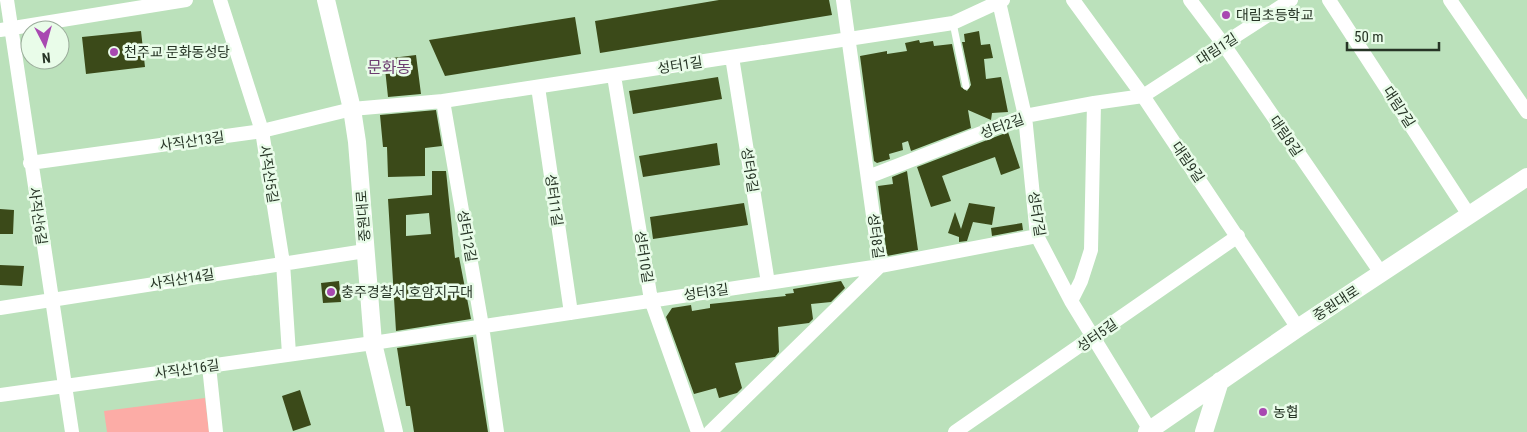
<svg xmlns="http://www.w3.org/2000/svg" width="1527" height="432" viewBox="0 0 1527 432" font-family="'Roboto Condensed','Noto Sans KR',sans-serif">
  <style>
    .green { fill: #fcaca6 }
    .building { fill: #3b4a19; fill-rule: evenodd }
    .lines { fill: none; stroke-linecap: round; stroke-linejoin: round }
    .service { stroke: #fff; stroke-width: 7 }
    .minor { stroke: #fff; stroke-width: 14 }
    .tertiary { stroke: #fff; stroke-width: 18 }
    .poi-dot { fill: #a849b1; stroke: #e9fce9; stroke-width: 2 }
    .labels { text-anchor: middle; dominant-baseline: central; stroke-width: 5; stroke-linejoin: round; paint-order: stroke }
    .poi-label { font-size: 14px; fill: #273526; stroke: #e9fce9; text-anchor: start }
    .street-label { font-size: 14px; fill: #273526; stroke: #e9fce9 }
    .quarter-label { font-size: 16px; fill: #6d3d71; stroke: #e9fce9 }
  </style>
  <rect width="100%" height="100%" fill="#bbe1bb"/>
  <path class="green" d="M205 398 209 432H107L104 411Z"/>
  <path class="building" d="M719 0H829L832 15 600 53 595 21Z
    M575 17 581 54 445 76 429 40Z
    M141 31 145 67 86 74 82 37Z
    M979 31 981 45 990 44 993 58 984 59 986 79 1001 77 1008 112 992 113 991 120 968 110 971 128 911 151 908 141 902 143 903 150 889 154 890 159 877 163 874 161 860 56 887 51V54L907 51 905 43 919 40 920 43 933 41 934 46 952 44 961 87 967 91 971 85 962 42H965L964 34Z
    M416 55 421 94 388 97 384 59Z
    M718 77 722 99 633 114 629 91Z
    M436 110 442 146 425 148V176L388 177 387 147H383L380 115Z
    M1008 132 1020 168 1001 175 995 157 942 176 951 201 931 207 917 167Z
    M717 143 720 165 643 177 639 156Z
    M432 171H446L455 258 459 257 471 319 396 331 388 199 432 195ZM429 213 431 234 406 236V215Z
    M907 171 918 250 887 256 878 186 893 184 892 177Z
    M744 203 748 225 653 239 650 217Z
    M969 203 995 207 992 225 973 222 967 241 959 242V237L948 233 955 212 961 229Z
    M0 209 14 210 13 234H0Z
    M1022 223 1023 230 992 236 991 228Z
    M0 265 24 266 22 286 0 285Z
    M339 281 341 302 323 303 321 283Z
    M841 281 845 288 831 302 811 304 813 319 809 323 778 327 779 352 775 357 735 363 742 388 737 393 719 398 716 388 694 394 666 317 672 308 691 305 692 311 710 308V304L786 296 785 294 794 293 793 289Z
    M473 337 488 432H414L410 406H406L397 348Z
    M300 390 311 425 293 431 282 396Z"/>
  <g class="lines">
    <path class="service" d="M953 23 966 86"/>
    <path class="minor" d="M7 0 72 432
      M220 0 262 131 283 263 289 354
      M1073 0 1143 96 1298 328
      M1190 0 1224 45 1381 273
      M1329 0 1469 215
      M1450 0 1527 112
      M999 2 1025 116 1037 236 1071 301 1150 430
      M0 30 186 0
      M732 57 768 283
      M614 76 651 300 698 432
      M538 87 571 313
      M443 101 482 326 497 432
      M30 163 262 131 352 109 443 101 953 23 1003 0
      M868 177 1025 116 1094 103 1143 96 1291 0
      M1071 301 1081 281 1091 250 1094 103
      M0 308 365 251
      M209 366 216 432
      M0 395 373 343 880 266 1037 236
      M710 432 880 266 843 0
      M955 432 1238 236"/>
    <path class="tertiary" d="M326 0 352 109 357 142 373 343 394 432
      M1147 432 1298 328 1527 177
      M1204 432 1220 381"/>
  </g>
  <g class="poi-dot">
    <circle cx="1226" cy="15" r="5"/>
    <circle cx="114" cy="52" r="5"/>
    <circle cx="331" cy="292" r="5"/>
    <circle cx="1263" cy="412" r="5"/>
  </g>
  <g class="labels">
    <g class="poi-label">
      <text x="1236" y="15">대림초등학교</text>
      <text x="124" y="52">천주교 문화동성당</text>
      <text x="341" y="292">충주경찰서 호암지구대</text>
      <text x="1273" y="412">농협</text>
    </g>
    <g class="street-label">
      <text transform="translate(1217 49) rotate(-33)">대림1길</text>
      <text transform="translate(680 65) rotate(-9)">성터1길</text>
      <text transform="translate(1399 107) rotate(57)">대림7길</text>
      <text transform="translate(1002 126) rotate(-20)">성터2길</text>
      <text transform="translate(1286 136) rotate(56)">대림8길</text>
      <text transform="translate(192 141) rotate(-8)">사직산13길</text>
      <text transform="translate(1188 162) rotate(56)">대림9길</text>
      <text transform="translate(750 170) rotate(81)">성터9길</text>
      <text transform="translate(269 174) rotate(81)">사직산5길</text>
      <text transform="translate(554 200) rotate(82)">성터11길</text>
      <text transform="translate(1037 214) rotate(81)">성터7길</text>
      <text transform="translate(38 216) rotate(82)">사직산6길</text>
      <text transform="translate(363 216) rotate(-94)">중원대로</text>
      <text transform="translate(467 236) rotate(80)">성터12길</text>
      <text transform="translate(876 236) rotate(83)">성터8길</text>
      <text transform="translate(644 257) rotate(81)">성터10길</text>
      <text transform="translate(182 279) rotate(-9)">사직산14길</text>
      <text transform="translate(706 292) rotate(-8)">성터3길</text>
      <text transform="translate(1336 303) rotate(-33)">중원대로</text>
      <text transform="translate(1097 335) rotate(-35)">성터5길</text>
      <text transform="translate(187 369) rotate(-8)">사직산16길</text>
    </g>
    <g class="quarter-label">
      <text x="389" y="67">문화동</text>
    </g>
  </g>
  <g transform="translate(45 45) rotate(174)"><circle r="24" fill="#e9fce9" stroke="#9bac9b"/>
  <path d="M0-4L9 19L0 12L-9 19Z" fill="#a849b1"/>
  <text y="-8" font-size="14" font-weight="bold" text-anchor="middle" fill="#273526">N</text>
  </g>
  <path d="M1347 42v8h92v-8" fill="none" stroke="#273526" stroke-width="2.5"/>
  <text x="1354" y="42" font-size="15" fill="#273526" stroke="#e9fce9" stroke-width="4" paint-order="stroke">50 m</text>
</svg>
